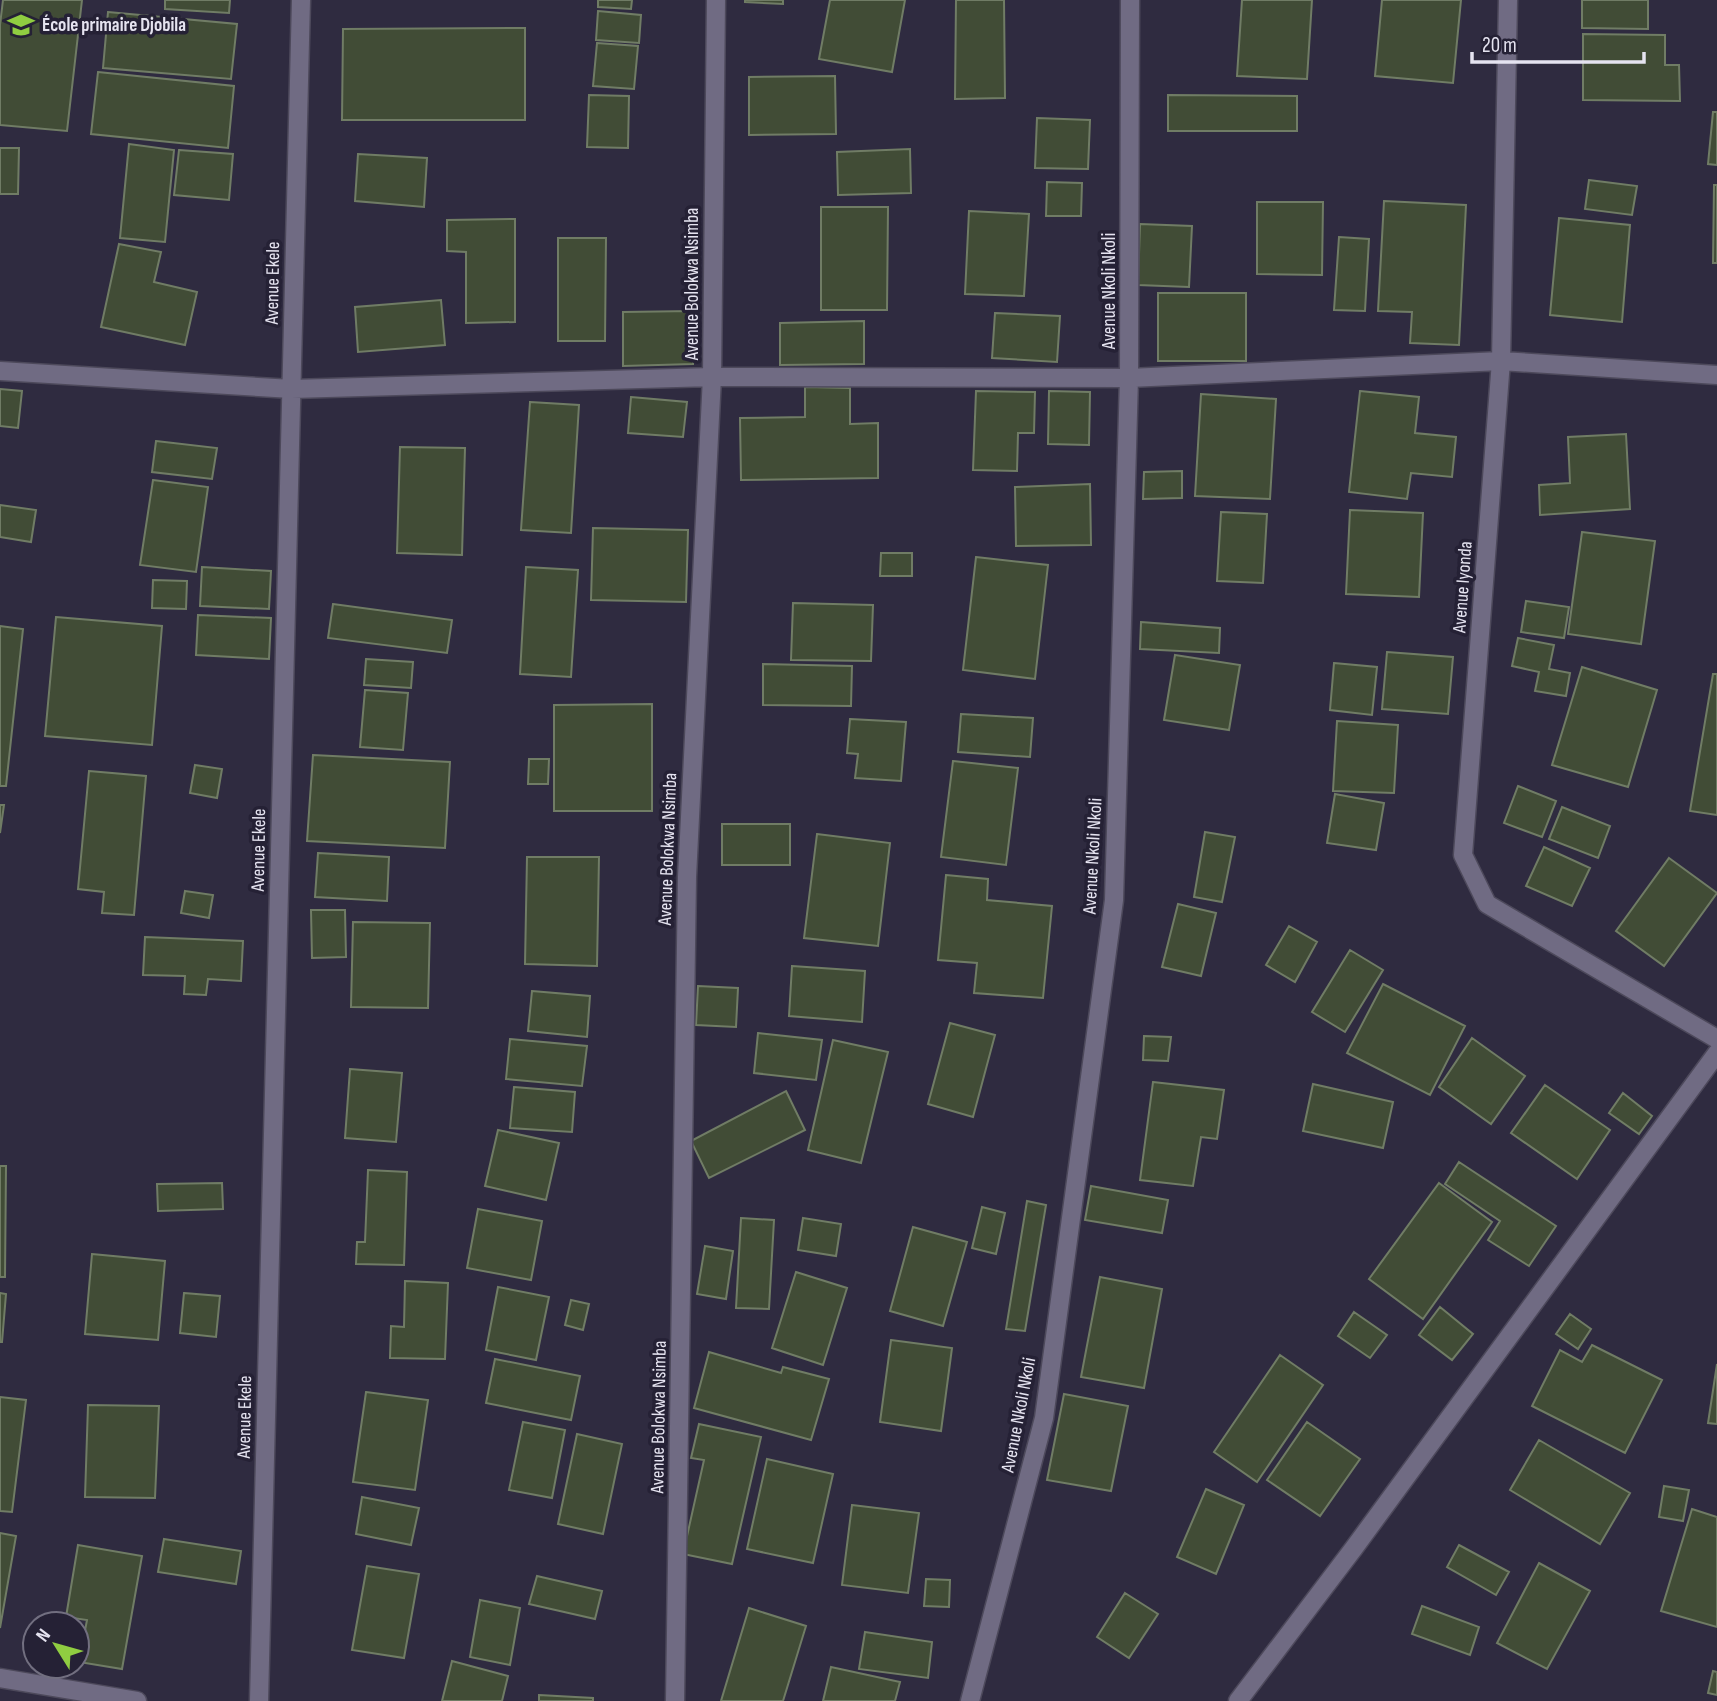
<svg xmlns="http://www.w3.org/2000/svg" width="1717" height="1701" viewBox="0 0 1717 1701" font-family="'Sofia Sans Condensed',sans-serif">
  <style>
    .building { fill: #414c36; stroke: #707c65; stroke-width: 2 }
    .lines { fill: none; stroke-linecap: round; stroke-linejoin: round }
    .minor-casing { stroke: #4d495b; stroke-width: 21 }
    .minor { stroke: #706b83; stroke-width: 18 }
    .labels { text-anchor: middle; dominant-baseline: central; stroke-width: 7; stroke-linejoin: round; paint-order: stroke }
    .poi-label { font-size: 19px; font-weight: bold; fill: #e5e3f0; stroke: #252135; text-anchor: start }
    .street-label { font-size: 19px; fill: #e5e3f0; stroke: #252135 }
  </style>
  <rect width="100%" height="100%" fill="#2f2b40"/>
  <path class="building" d="M3 0H82L67 131 0 125V25Z
    M165 0H230L229 13 165 9Z
    M598 0H632L631 9 598 7Z
    M745 0H783V4L745 2Z
    M830 0H905L892 72 819 59Z
    M956 0H1004L1005 98 955 99Z
    M1242 0H1312L1307 79 1237 76Z
    M1382 0H1461L1453 83 1375 76Z
    M1582 0H1648V29L1582 28Z
    M598 11 641 15 639 43 596 40Z
    M108 12 237 24 231 79 103 68Z
    M525 28V120H342L343 29Z
    M1583 34 1665 35V65H1679L1680 101 1583 100Z
    M597 43 638 46 634 89 593 86Z
    M98 72 234 86 228 148 91 134Z
    M835 76 836 134 749 135V77Z
    M589 95 629 96 628 148 587 147Z
    M1168 95 1297 96V131H1168Z
    M1713 112H1717V165L1708 164Z
    M1037 118 1090 120 1088 169 1035 168Z
    M129 144 174 150 165 242 120 238Z
    M0 148H19L18 194H0Z
    M910 149 911 193 838 195 837 152Z
    M179 150 233 154 229 200 174 195Z
    M358 154 427 158 424 207 355 201Z
    M1589 180 1637 186 1632 215 1585 209Z
    M1047 182 1082 183 1081 216H1046Z
    M1714 185H1717V263H1713Z
    M1384 201 1466 205 1459 345 1410 343 1412 312 1378 311Z
    M1257 202H1323L1322 275 1257 274Z
    M821 207H888L887 310H821Z
    M969 211 1029 214 1024 296 965 294Z
    M1559 218 1630 225 1622 322 1550 315Z
    M515 219V322L466 323V252L447 251V220Z
    M1140 224 1192 226 1189 287 1138 285Z
    M1339 237 1369 239 1365 311 1334 310Z
    M558 238H606L605 341H558Z
    M119 244 161 252 154 282 197 292 185 345 101 327Z
    M1158 293H1246V361H1158Z
    M441 300 445 345 358 352 355 307Z
    M692 311 693 364 623 366V312Z
    M995 313 1060 316 1057 362 992 358Z
    M864 321V364L780 365V323Z
    M805 387 850 388V424L878 423V478L741 480 740 418 805 417Z
    M0 389 22 391 18 428 0 426Z
    M976 391 1035 392 1034 433H1018L1017 471 973 470Z
    M1049 391 1090 392 1089 445 1048 444Z
    M1360 391 1419 397 1415 433 1456 437 1452 477 1411 473 1407 499 1349 492Z
    M1201 394 1276 399 1270 499 1195 496Z
    M631 397 687 402 683 437 628 433Z
    M530 402 579 405 571 533 521 530Z
    M1626 434 1630 509 1540 515 1539 485 1570 483 1568 437Z
    M156 441 217 448 212 479 152 472Z
    M400 447 465 448 462 555 397 553Z
    M1182 471V498L1143 499 1144 472Z
    M153 480 208 487 196 572 140 565Z
    M1090 484 1091 545 1016 546 1015 487Z
    M0 505 36 510 31 542 0 537Z
    M1350 510 1423 513 1419 597 1346 594Z
    M1221 512 1267 514 1263 583 1217 581Z
    M593 528 688 530 686 602 591 600Z
    M1582 532 1655 541 1641 644 1568 634Z
    M881 553H912V576H880Z
    M976 557 1048 565 1035 679 963 670Z
    M202 567 271 571 269 609 200 606Z
    M526 567 578 570 571 677 520 674Z
    M153 580 187 581 186 609 152 608Z
    M1526 601 1569 607 1564 638 1521 632Z
    M793 603 873 605 871 661 791 660Z
    M333 604 452 620 447 653 328 638Z
    M198 615 271 618 269 659 196 655Z
    M56 617 162 626 152 745 45 736Z
    M1141 622 1220 628 1219 653 1140 649Z
    M0 626 23 629 6 786H0Z
    M1518 638 1554 645 1549 669 1570 673 1566 696 1535 691 1539 672 1512 666Z
    M1387 652 1453 657 1448 714 1382 709Z
    M1175 655 1240 665 1229 730 1164 720Z
    M366 659 413 662 411 688 364 685Z
    M1334 663 1377 667 1372 715 1330 710Z
    M763 664 852 666 851 706 763 705Z
    M1582 667 1657 690 1628 787 1552 765Z
    M1713 674H1717V815L1690 811Z
    M365 690 408 693 403 750 360 747Z
    M652 704V811H554V705Z
    M961 714 1033 718 1030 757 958 752Z
    M850 719 906 722 901 781 855 778 858 754 847 753Z
    M1337 721 1398 725 1394 793 1333 791Z
    M313 755 450 762 445 848 307 841Z
    M529 759H549L548 784H528Z
    M953 761 1018 768 1006 865 941 857Z
    M195 765 222 769 217 798 190 793Z
    M89 771 146 776 134 915 102 913 104 892 78 889Z
    M1518 786 1556 801 1542 837 1504 823Z
    M1335 794 1384 803 1376 850 1327 843Z
    M0 805H4L0 833Z
    M1562 807 1610 826 1598 858 1549 839Z
    M722 824H790V865H722Z
    M1205 832 1235 837 1222 902 1194 897Z
    M817 834 890 843 878 946 804 938Z
    M1544 847 1590 868 1572 906 1526 886Z
    M318 853 389 857 387 901 315 897Z
    M527 857H599L597 966 525 964Z
    M1669 858 1717 893 1664 966 1616 931Z
    M946 875 988 879 987 900 1052 906 1043 998 974 993 977 963 938 960Z
    M185 891 213 895 209 918 181 913Z
    M1178 904 1216 913 1201 976 1162 967Z
    M311 910H345L346 957 312 958Z
    M353 922 430 923 428 1008 351 1007Z
    M1289 926 1317 942 1295 982 1266 965Z
    M145 937 243 941 241 981 208 979 206 995 184 994 185 976 143 975Z
    M1350 950 1383 970 1345 1032 1312 1012Z
    M792 966 865 971 862 1022 789 1016Z
    M1383 984 1465 1026 1430 1095 1347 1053Z
    M698 986 738 988 736 1027 696 1025Z
    M532 991 590 996 587 1037 528 1031Z
    M950 1023 995 1035 973 1117 928 1104Z
    M758 1033 822 1040 816 1080 754 1073Z
    M1144 1036 1171 1037 1168 1061 1143 1060Z
    M1472 1038 1525 1076 1491 1124 1439 1087Z
    M510 1039 587 1046 582 1086 506 1079Z
    M833 1040 888 1052 861 1163 808 1150Z
    M350 1069 402 1073 396 1142 345 1138Z
    M1153 1082 1224 1090 1217 1139 1201 1137 1193 1186 1140 1180Z
    M1313 1084 1393 1102 1383 1148 1303 1131Z
    M1545 1085 1610 1130 1577 1179 1511 1133Z
    M514 1087 575 1092 572 1132 510 1128Z
    M786 1091 805 1130 709 1178 691 1141Z
    M1623 1093 1652 1116 1639 1134 1609 1113Z
    M498 1130 559 1143 546 1200 485 1186Z
    M1459 1162 1556 1226 1529 1266 1488 1240 1500 1221 1445 1184Z
    M0 1166H6L5 1277H0Z
    M368 1170 407 1172 404 1265 356 1264 357 1242H365Z
    M222 1183 223 1209 158 1211 157 1184Z
    M1439 1183 1492 1222 1423 1319 1369 1279Z
    M1091 1186 1168 1200 1162 1233 1085 1220Z
    M1027 1201 1046 1205 1025 1331 1006 1329Z
    M982 1207 1005 1213 996 1254 972 1248Z
    M478 1209 542 1221 531 1280 467 1268Z
    M741 1218 774 1220 769 1309 736 1308Z
    M803 1218 841 1224 836 1256 798 1250Z
    M913 1227 967 1242 943 1326 890 1311Z
    M705 1246 733 1251 726 1299 697 1294Z
    M92 1254 165 1261 158 1340 85 1334Z
    M796 1272 847 1288 823 1365 772 1348Z
    M1100 1277 1162 1289 1144 1388 1081 1377Z
    M405 1281 448 1283 445 1359 390 1358 391 1326 404 1327Z
    M498 1287 549 1297 536 1360 486 1350Z
    M0 1293 6 1294 2 1342H0Z
    M184 1293 220 1296 216 1337 180 1333Z
    M571 1300 589 1304 583 1330 565 1325Z
    M1440 1307 1473 1334 1452 1360 1419 1335Z
    M1354 1312 1387 1335 1370 1358 1338 1336Z
    M1570 1314 1591 1329 1578 1349 1556 1334Z
    M891 1340 952 1348 941 1431 880 1422Z
    M1592 1345 1662 1380 1625 1453 1532 1406 1560 1350 1582 1362Z
    M709 1352 781 1373 783 1367 829 1379 811 1440 694 1408Z
    M1280 1355 1323 1385 1257 1482 1214 1452Z
    M495 1359 580 1376 571 1420 486 1403Z
    M1717 1364V1424L1708 1423Z
    M366 1392 428 1400 415 1490 353 1482Z
    M1064 1394 1128 1406 1111 1491 1047 1480Z
    M0 1397 26 1400 12 1512 0 1511Z
    M88 1405 159 1406 155 1498 85 1497Z
    M523 1422 565 1430 552 1498 509 1490Z
    M1307 1422 1360 1459 1320 1516 1267 1480Z
    M699 1424 761 1437 732 1564 683 1554 704 1460 691 1458Z
    M577 1434 622 1444 603 1534 558 1524Z
    M1539 1440 1630 1493 1600 1544 1510 1490Z
    M767 1459 833 1474 813 1563 747 1549Z
    M1664 1486 1689 1490 1683 1521 1659 1517Z
    M1206 1489 1244 1505 1216 1574 1177 1557Z
    M362 1497 419 1508 411 1545 356 1534Z
    M852 1505 919 1513 908 1593 842 1585Z
    M1692 1509 1717 1517V1627L1661 1611Z
    M0 1533 16 1536 0 1628Z
    M164 1539 241 1551 236 1584 158 1572Z
    M78 1545 142 1556 122 1669 79 1662 87 1620 66 1617Z
    M1459 1545 1509 1572 1496 1595 1447 1567Z
    M1539 1563 1590 1591 1547 1669 1497 1643Z
    M367 1566 419 1574 404 1658 352 1650Z
    M537 1576 602 1591 595 1619 529 1604Z
    M926 1579 950 1580 949 1607 924 1606Z
    M1125 1593 1158 1614 1129 1658 1097 1637Z
    M480 1600 520 1608 510 1665 470 1657Z
    M1422 1606 1479 1627 1470 1655 1412 1634Z
    M749 1608 806 1626 783 1701H721Z
    M865 1632 932 1642 928 1678 859 1669Z
    M452 1661 508 1676 502 1701H442Z
    M831 1667 900 1682 895 1701H823Z
    M1713 1671 1717 1672V1695L1708 1693Z
    M539 1695 593 1698V1701H539Z"/>
  <g class="lines">
    <defs>
      <path id="minor" d="M1508 0 1501 361 1463 855 1487 904 1717 1039
        M0 371 292 389 712 377 1129 378 1501 361 1717 375
        M0 1678 137 1701
        M259 1701 301 0
        M675 1701 687 877 712 377 716 0
        M970 1701 1044 1418 1114 900 1129 378 1130 0
        M1238 1701 1354 1548 1717 1053"/>
    </defs>
    <use href="#minor" class="minor-casing"/>
    <use href="#minor" class="minor"/>
  </g>
  <defs>
    <symbol id="school-bare" viewBox="-9 -9 18 18"><path d="M0-5L7-2L0 1L-7-2ZM-4 1L0 2.5L4 1V4Q0 6-4 4Z" fill="#90cd41" stroke="#252135" stroke-width="2.5" paint-order="stroke"/></symbol>
  </defs>
  <g fill-rule="evenodd">
    <use href="#school-bare" x="2" y="6" width="38" height="38"/>
  </g>
  <g class="labels">
    <g class="poi-label">
      <text x="42" y="25">École primaire Djobila</text>
    </g>
    <g class="street-label">
      <text transform="translate(273 283) rotate(-89)">Avenue Ekele</text>
      <text transform="translate(692 284) rotate(-90)">Avenue Bolokwa Nsimba</text>
      <text transform="translate(1109 291) rotate(-90)">Avenue Nkoli Nkoli</text>
      <text transform="translate(1463 587) rotate(-86)">Avenue Iyonda</text>
      <text transform="translate(668 849) rotate(-88)">Avenue Bolokwa Nsimba</text>
      <text transform="translate(259 850) rotate(-89)">Avenue Ekele</text>
      <text transform="translate(1093 856) rotate(-87)">Avenue Nkoli Nkoli</text>
      <text transform="translate(1019 1415) rotate(-79)">Avenue Nkoli Nkoli</text>
      <text transform="translate(245 1417) rotate(-89)">Avenue Ekele</text>
      <text transform="translate(659 1417) rotate(-89)">Avenue Bolokwa Nsimba</text>
    </g>
  </g>
  <g transform="translate(56 1645) rotate(307)"><circle r="33" fill="#252135" stroke="#726f80" stroke-width="2"/>
  <path d="M0-5L12 26L0 18L-12 26Z" fill="#90cd41"/>
  <text y="-10" font-size="19" font-weight="bold" text-anchor="middle" fill="#e5e3f0">N</text>
  </g>
  <path d="M1472 52v10h172v-10" fill="none" stroke="#e5e3f0" stroke-width="3.5"/>
  <text x="1482" y="52" font-size="21" fill="#e5e3f0" stroke="#252135" stroke-width="5" paint-order="stroke">20 m</text>
</svg>
